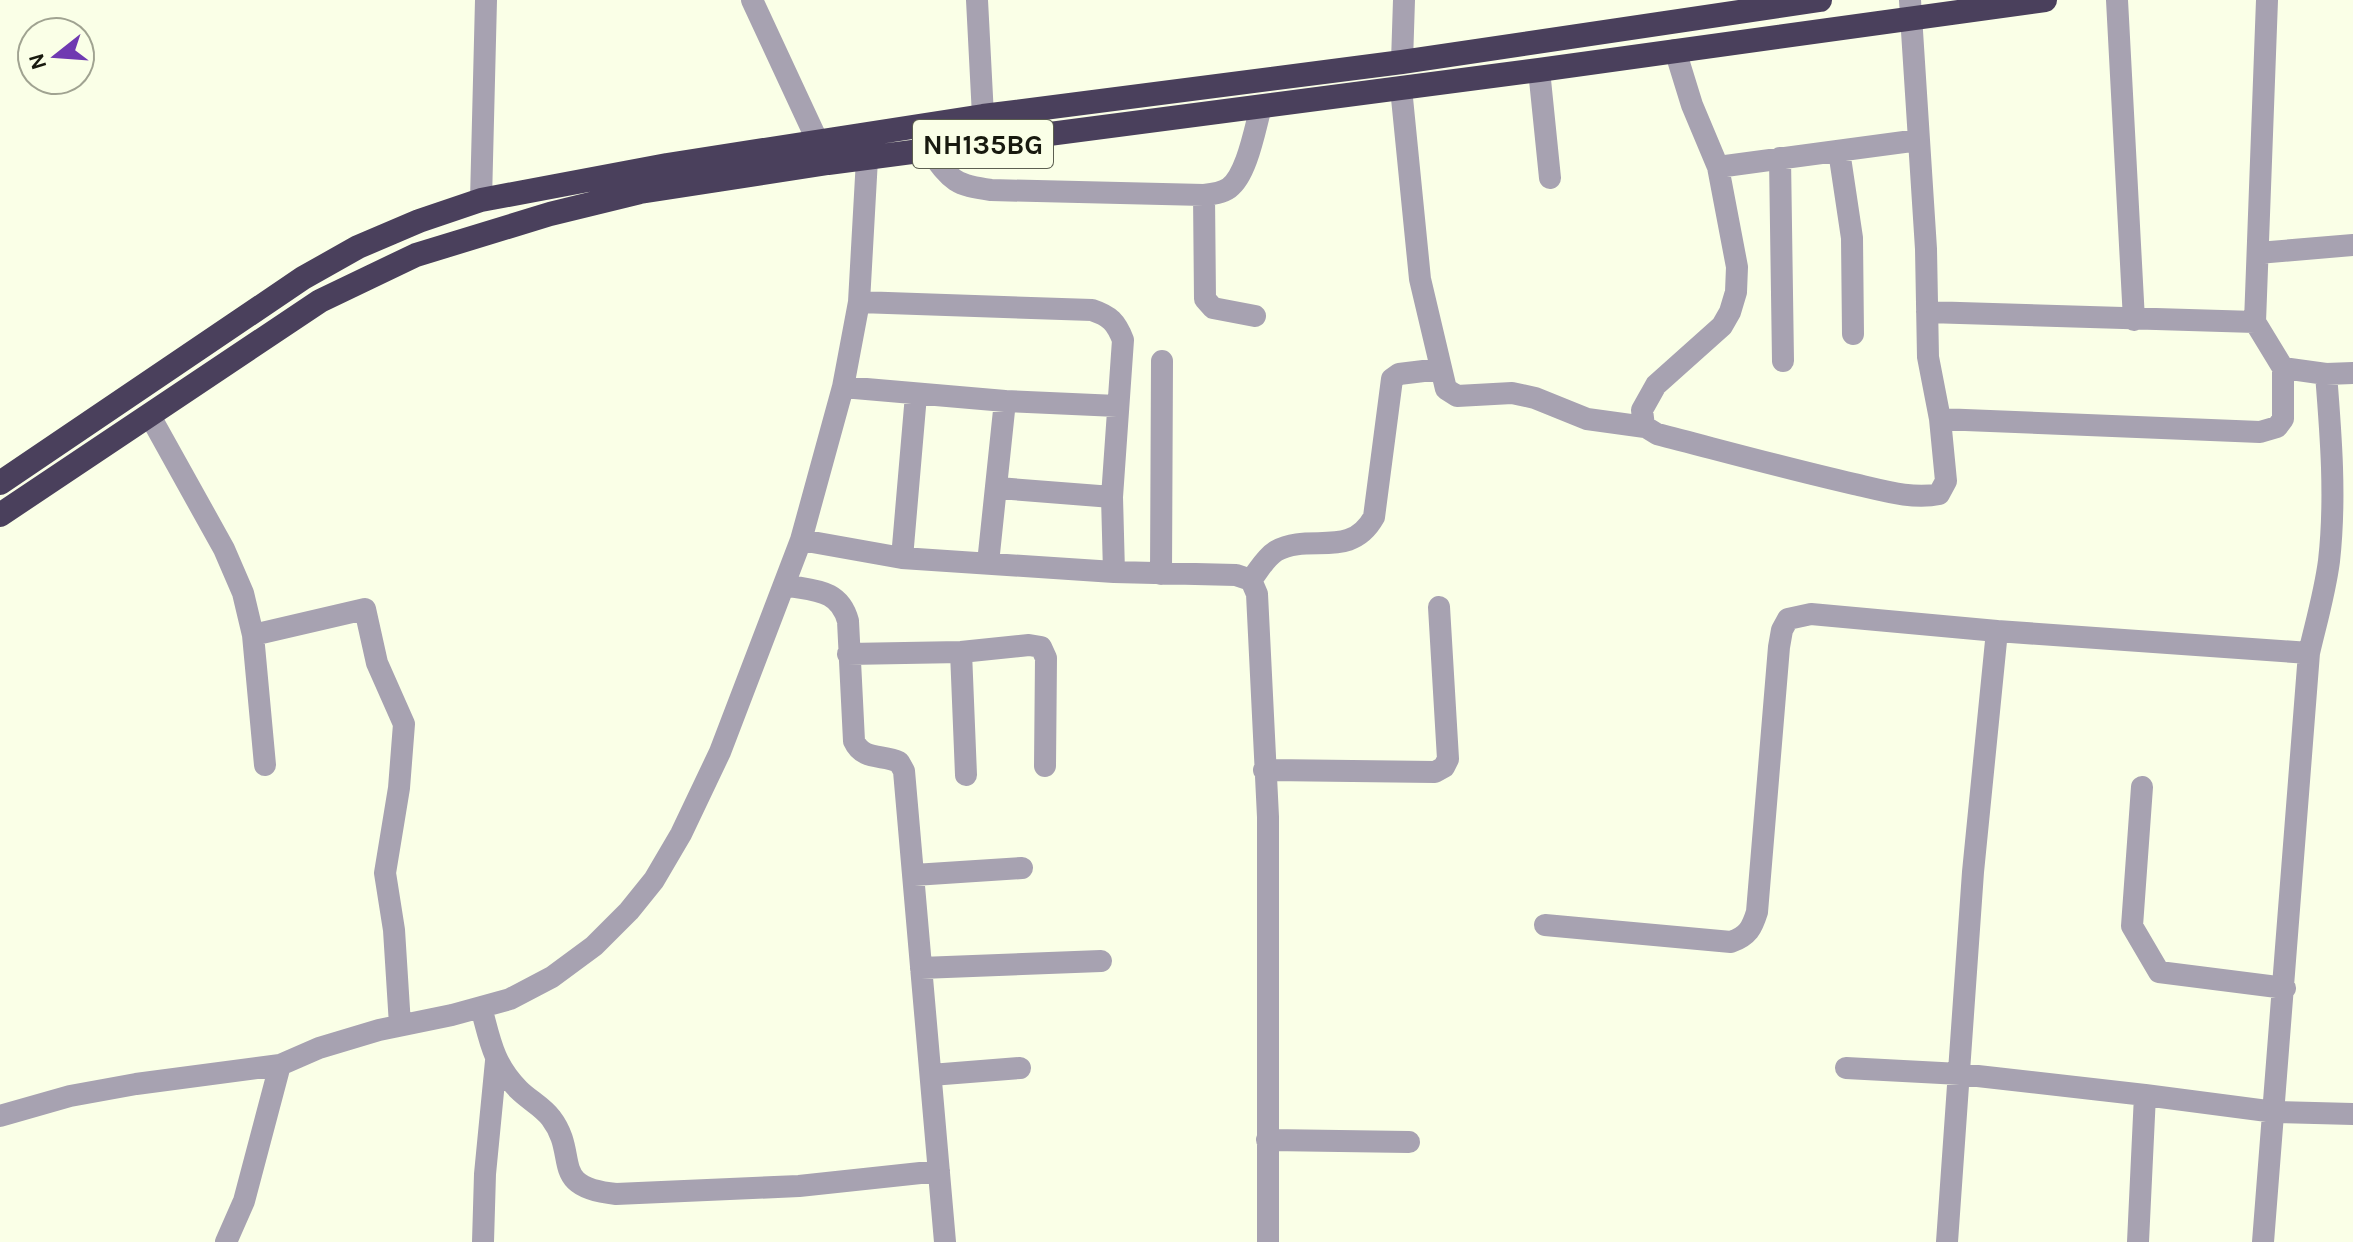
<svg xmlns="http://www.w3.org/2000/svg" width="2353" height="1242" viewBox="0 0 2353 1242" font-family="Karla,sans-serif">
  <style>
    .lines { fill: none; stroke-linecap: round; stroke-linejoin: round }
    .minor { stroke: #a7a2b1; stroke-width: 22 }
    .highway { stroke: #4a405c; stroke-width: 24 }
    .labels { text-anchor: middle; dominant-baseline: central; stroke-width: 8; stroke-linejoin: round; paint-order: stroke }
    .shield { fill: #faffe7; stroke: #5c5f50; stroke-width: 2 }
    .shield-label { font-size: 28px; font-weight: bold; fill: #181a0f }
  </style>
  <rect width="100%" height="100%" fill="#faffe7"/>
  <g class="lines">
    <path class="minor" d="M752 0 824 155
      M977 0 983 116
      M2117 0 2134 320
      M1675 50 1692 105 1718 167 1737 267 1736 292 1730 312 1722 326 1656 385 1642 410 1644 426 1657 434C1723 451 1788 469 1854 484 1881 490 1913 500 1939 494L1946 481 1940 419 1928 357 1926 249 1910 0
      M1402 62 1404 0
      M1539 70 1550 178
      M1401 88 1420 279 1446 389 1457 396 1512 393 1535 398 1587 419 1645 427
      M930 151C952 181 954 185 991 190L1204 195C1213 194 1222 193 1229 188 1247 175 1255 128 1261 107
      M1839 151 1852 238 1853 334
      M1780 158 1783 361
      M1718 167 1919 140
      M1204 195 1205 299 1213 308 1255 316
      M481 200 486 0
      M2258 253 2353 245
      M859 302 1092 310C1110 316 1116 322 1123 340L1112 497 1114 572
      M1927 312 2255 322 2267 0
      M2255 322 2283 368 2326 374 2353 373
      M843 387 1005 401 1117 406
      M150 416 224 549 243 593 253 635 265 765
      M1940 419 2260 432 2277 427 2283 419V368
      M998 488 1112 497
      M801 540 902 558 1114 572 1236 575 1251 580 1257 594 1268 817V1242
      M902 558 916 395
      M988 563 1005 401
      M1161 574 1162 361
      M1251 580C1259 570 1265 558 1276 551 1310 532 1350 560 1374 517L1392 379 1399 374 1440 369
      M784 585C813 591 839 588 848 621L854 741C863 761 883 754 899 762L904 771 945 1242
      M1997 631 2309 653 2263 1242
      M253 635 365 609 377 663 404 724 399 788 385 873 394 930 400 1025
      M961 652 966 775
      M2309 653C2316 623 2325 592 2329 561 2336 499 2331 436 2326 374
      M848 654 961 652 1029 645 1041 647 1046 658 1045 766
      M1264 770 1435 772 1444 767 1448 759 1439 607
      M2142 787 2132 926 2159 972 2285 988
      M914 875 1022 868
      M1545 925 1731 942C1748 936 1752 928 1757 912L1779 647 1782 630 1788 619 1811 614 1997 631 1973 872 1947 1242
      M921 968 1101 961
      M481 1007C490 1040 493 1064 519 1090 529 1100 543 1107 551 1118 580 1156 547 1187 616 1194L799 1186 939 1171
      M1846 1068 1960 1074 2145 1095
      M931 1075 1020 1068
      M0 1116 70 1096 136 1084 280 1065 319 1048 379 1030 452 1015 510 999 552 977 594 946 629 911 654 880 681 834 720 752 801 540 843 387 859 302 867 159
      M1267 1140 1409 1142
      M226 1242 244 1201 280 1065
      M483 1242 485 1174 496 1061
      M2138 1242 2145 1095 2275 1112 2353 1114"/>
    <path class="highway" d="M0 483 303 278 358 247 419 221 481 200 667 165 983 116 1402 62 1820 0
      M0 515 320 301 416 255 550 214 640 192 828 163 1539 70 2045 0"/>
  </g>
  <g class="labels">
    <rect class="shield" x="913" y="120" width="140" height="48" rx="6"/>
    <g class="shield-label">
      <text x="983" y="144">NH135BG</text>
    </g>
  </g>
  <g transform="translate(56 56) rotate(253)"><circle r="38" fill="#faffe7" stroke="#a0a391" stroke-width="2"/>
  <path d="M0-6L14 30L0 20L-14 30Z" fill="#6f3ab1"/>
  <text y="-12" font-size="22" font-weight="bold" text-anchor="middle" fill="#181a0f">N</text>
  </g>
</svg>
